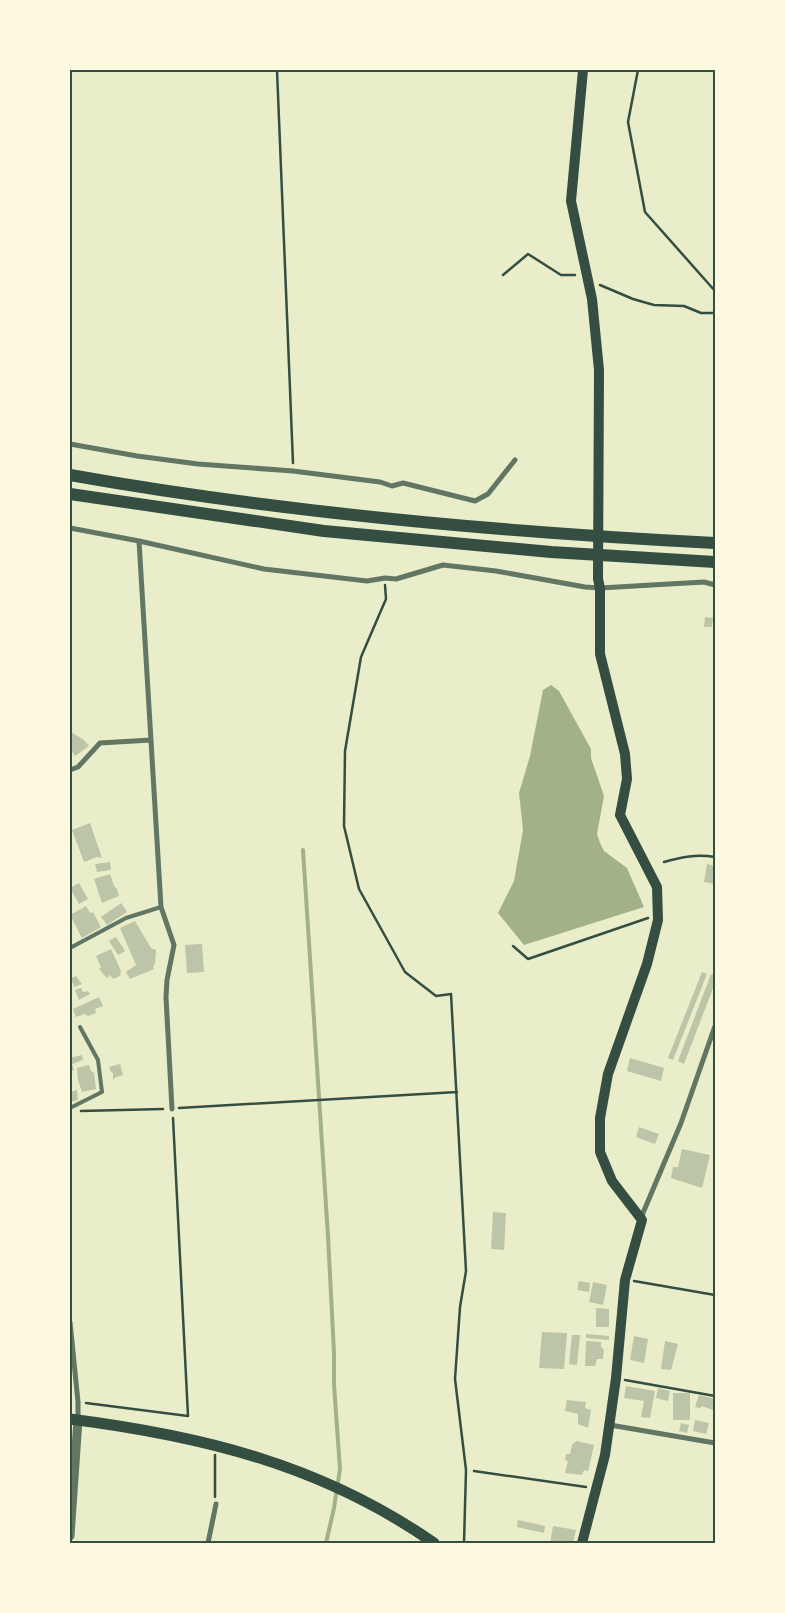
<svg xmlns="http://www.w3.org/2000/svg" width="785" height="1613" viewBox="0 0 785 1613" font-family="Mulish,sans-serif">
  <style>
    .water { fill: #a3b18a }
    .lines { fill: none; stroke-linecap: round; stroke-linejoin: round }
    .stream { stroke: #a3b18a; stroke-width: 4 }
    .building { fill: #bcc5a7 }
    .path { stroke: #344e41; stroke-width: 2.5 }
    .service { stroke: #617663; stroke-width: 4 }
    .minor { stroke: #617663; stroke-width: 5 }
    .tertiary { stroke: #617663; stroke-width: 9 }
    .secondary { stroke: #344e41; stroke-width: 10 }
    .primary { stroke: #344e41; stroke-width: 11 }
    .motorway { stroke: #344e41; stroke-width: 12 }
    .neatline { fill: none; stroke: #344e41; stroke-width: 2 }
  </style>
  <rect width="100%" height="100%" fill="#e9edc9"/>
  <path class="water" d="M551 685 559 691 591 749V758L604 796 597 834 600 843 604 851 627 868 644 907 524 945 498 913 514 881 523 830 519 793 530 756 543 690Z"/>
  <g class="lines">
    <path class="stream" d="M303 850 328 1236 334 1353V1385L340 1469 334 1508 326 1543"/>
  </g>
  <path class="building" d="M705 617 713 618 712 627H704Z
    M71 732 84 740 89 746 75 756 70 749Z
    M90 823 102 858 97 857 84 862 72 830Z
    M110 862 111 870 97 872 95 864Z
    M707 864 715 866V884L704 882Z
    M110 874 114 886 117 889 119 896 102 903 94 879Z
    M79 883 88 899 79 904 70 888Z
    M121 903 127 912 107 925 101 917Z
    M86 906 90 913 93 912 101 927 82 938 70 915Z
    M135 921 151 948 156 950 155 964 153 966 154 969 130 979 126 972 136 965 120 928Z
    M116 937 125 951 118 955 109 941Z
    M202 944 204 972 187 973 185 945Z
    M111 949 121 971 120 976 113 979 110 975 107 978 99 969 101 967 96 956Z
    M702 972 707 974 673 1060 668 1058Z
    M711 974 715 976V983L684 1064 678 1061Z
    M76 976 82 984 74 987 71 978Z
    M81 988 83 992 88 991 90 994 79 1000 75 990Z
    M99 997 103 1006 95 1009 96 1013 88 1016 85 1014 76 1017 73 1009Z
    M82 1055 83 1060 72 1064 74 1070 70 1071V1058Z
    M630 1058 664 1068 661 1081 627 1071Z
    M120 1064 123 1075 116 1077 113 1080V1073L111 1072 109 1067Z
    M89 1065 91 1071 94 1073 96 1089 82 1092 78 1080 77 1068Z
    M77 1090 78 1100 70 1102V1092Z
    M639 1127 659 1134 655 1144 636 1137Z
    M682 1149 710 1155 702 1188 671 1178 673 1167H678Z
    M493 1212 506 1213 504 1250 491 1249Z
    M579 1281 590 1283 589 1292 577 1290Z
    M593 1282 607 1285 603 1305 589 1302Z
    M596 1308 609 1309V1327H596Z
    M542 1332 567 1333 564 1369 539 1368Z
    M586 1334 609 1336V1340L586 1338Z
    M572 1335H580L577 1365 569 1364Z
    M634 1336 648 1339 644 1363 630 1360Z
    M586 1341 601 1342V1347L604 1350 603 1359H597L595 1366H585Z
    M665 1341 678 1344 671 1370 661 1369Z
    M626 1386 655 1391 650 1418 641 1417 644 1401 624 1398Z
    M658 1388 670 1391 668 1401 656 1398Z
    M673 1393H690V1420H673Z
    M699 1395 715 1399V1412L713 1410 702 1406 700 1408 695 1407Z
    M567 1400 586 1402 585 1408 591 1410 588 1428 578 1424V1414L565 1411Z
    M695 1420 709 1423 706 1434 693 1431Z
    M681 1423 689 1425 687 1433 679 1431Z
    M576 1441 594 1445 588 1471 584 1470 582 1475 565 1473 568 1461 565 1460 566 1454H570L572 1445Z
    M518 1520 545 1526 544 1533 517 1527Z
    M553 1526 576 1530 573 1543H550Z"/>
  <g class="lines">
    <path class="path" d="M277 70 293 463
      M638 70 628 122 645 212 715 291
      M503 275 528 254 561 275H575
      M600 285 633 299 654 305 684 306 701 313H715
      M385 585 386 599 361 657 345 751 344 826 359 889 405 972 436 996 451 994 466 1271 460 1307 455 1379 466 1470 464 1543
      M664 862C682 857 696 854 715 857
      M513 946 528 959 648 918
      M179 1108 457 1092
      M81 1111 163 1109
      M634 1281 715 1295
      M625 1380 715 1396
      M86 1403 188 1416 173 1118
      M215 1455V1497
      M474 1471 586 1487"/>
    <path class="service" d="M70 948 126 918 161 907
      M70 1108 102 1092 98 1060 80 1027"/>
    <path class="minor" d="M70 444 137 456 198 464 293 471 380 482 392 486 403 483 475 501 488 494 515 460
      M70 528 139 541 264 569 367 581 385 578 396 579 443 565 496 571 585 587 600 588 704 582 715 585
      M139 541 161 907 174 945 167 980 166 997 172 1109
      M70 770 78 767 100 743 151 740
      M642 1220 643 1213 681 1123 715 1026
      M70 1322 78 1402V1420
      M610 1425 715 1443
      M208 1543 216 1504"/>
    <path class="tertiary" d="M70 1536 78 1420"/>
    <path class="secondary" d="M582 1543 605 1455 616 1378 625 1280 642 1220 612 1181 600 1152V1118L608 1074 647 964 658 920 657 887 620 815 627 779 625 754 600 654V588L598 579 599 370 592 299 571 201 583 70"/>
    <path class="primary" d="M70 1419C203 1436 322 1465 434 1543"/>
    <path class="motorway" d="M70 475C283 513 499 532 715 543
      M70 494 324 531 551 552 715 562"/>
  </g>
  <rect width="785" height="1613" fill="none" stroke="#fefae0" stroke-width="142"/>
  <rect x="71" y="71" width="643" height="1471" class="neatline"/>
</svg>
